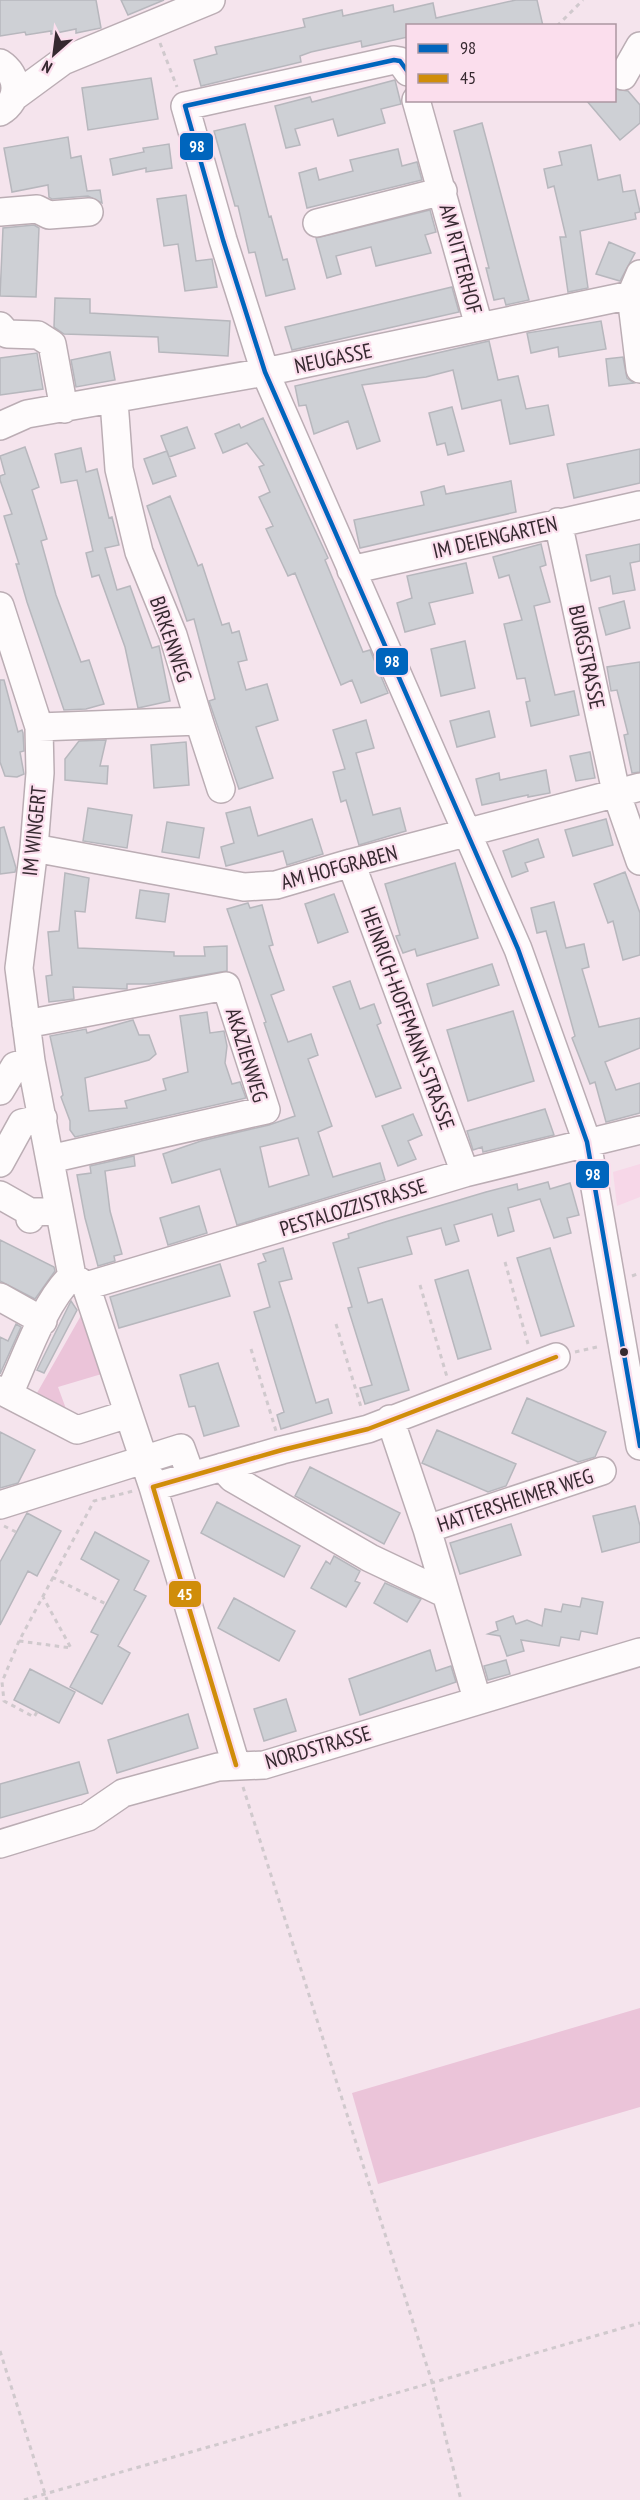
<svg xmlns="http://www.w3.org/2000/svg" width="640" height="2500" viewBox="0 0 640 2500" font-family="'PT Sans Narrow',sans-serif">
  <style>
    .built { fill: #f7d7e8 }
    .green { fill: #ebc4d9 }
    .building { fill: #ced0d5; stroke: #b7b7bd; stroke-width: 1.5; fill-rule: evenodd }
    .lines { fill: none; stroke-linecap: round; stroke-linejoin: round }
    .minor-casing { stroke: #bbadb4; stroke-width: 30 }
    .path { stroke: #d0c9cd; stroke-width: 3; stroke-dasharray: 4.5 4.5; stroke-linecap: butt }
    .minor { stroke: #fefbfc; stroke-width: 27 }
    .bus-1-casing { stroke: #fbdeed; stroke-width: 9 }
    .bus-2-casing { stroke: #fbdeed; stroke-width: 9 }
    .bus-1 { stroke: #0065bd; stroke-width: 4.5 }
    .bus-2 { stroke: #d08d0a; stroke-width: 4.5 }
    .bus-dot { fill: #362930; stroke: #fbdeed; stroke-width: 2 }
    .labels { text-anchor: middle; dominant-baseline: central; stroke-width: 4.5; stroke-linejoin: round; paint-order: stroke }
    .street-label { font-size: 21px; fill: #362930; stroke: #fbdeed }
    .line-badge { stroke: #fbdeed; stroke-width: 2 }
    .badge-label { font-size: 16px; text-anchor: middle; font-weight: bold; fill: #fff }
  </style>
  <rect width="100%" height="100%" fill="#f5e4ed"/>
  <path class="built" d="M640 1164V1197L617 1206 613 1172Z"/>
  <path class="green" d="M83 1312 105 1373 58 1387 69 1417 33 1400Z
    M640 2008V2107L378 2184 352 2093Z"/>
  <path class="building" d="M0 0H96L101 28 76 33V29L51 34V31L26 35 25 32 0 36Z
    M121 0H164L128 15Z
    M516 0H537L543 26H408V37L362 47 361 41 311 52 300 56 301 62 201 86 194 60 217 54 215 47 305 27 303 19 342 10 343 16 393 5 394 12 433 3 436 18Z
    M151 78 158 119 88 130 82 88Z
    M395 80 401 104 381 109 385 123 338 136 333 119 295 129 300 145 286 148 275 106 310 97 312 102Z
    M615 89 628 91 640 105V123L620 140 586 100H615Z
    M482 123 529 300 506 305 504 298 494 300 486 268H489L454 131Z
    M245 124 269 217 271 216 283 260 287 259 295 289 266 296 255 252 249 253 238 206H235L214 131Z
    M68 137 71 158 81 156 87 191 100 190 102 203 88 196 52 199 49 197 48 185 12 192 4 148Z
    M169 144 172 168 146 172V168L113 175 110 159 144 152 143 148Z
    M591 145 598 180 620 175 623 192 635 190 640 212 635 213 636 219 580 231 588 288 568 292 560 237H566L554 186 548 188 544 169 562 165 559 152Z
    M398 149 402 166 417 162 422 180 307 208 299 173 316 168 319 180 353 171 350 160Z
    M186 195 196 261 212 259 217 287 185 291 178 244 164 246 157 199Z
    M430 210 436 232 425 235 431 253 376 266 371 247 336 256 341 274 327 278 316 238Z
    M34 225 39 228 36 297 0 296 3 228Z
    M609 242 635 253 620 281 596 274Z
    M452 287 459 312 292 350 285 327Z
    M55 298 90 299V313L230 321 228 356 159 352 158 337 64 334 54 327Z
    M601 321 606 349 559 357 558 347 531 353 527 333Z
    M489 341 498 380 518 376 526 409 548 405 554 435 510 444 501 400 462 409 453 370 426 377 362 385 380 441 357 449 348 421 314 434 306 405 299 406 295 386Z
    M110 352 115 380 76 387 71 360Z
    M37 353 43 389 0 395V358Z
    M623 357 627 378 634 383 609 386 606 359Z
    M452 407 464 451 448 455 445 443 437 445 429 413Z
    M263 418 328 558 325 560 363 652 370 650 388 693 361 703 352 680 341 685 295 573 288 576 266 529 273 526 259 497 270 492 259 467 264 465 247 443 223 453 215 434 239 424 241 428Z
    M187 427 195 448 169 457 161 436Z
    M25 447 39 487 32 490 47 539 41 541 56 595 81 662 89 660 104 704 86 709 64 710 27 602 16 564H19L4 516 12 514 0 480V476L5 474 0 456Z
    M81 448 86 472 97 469 109 518 112 517 119 545 105 548 117 590 130 586 152 648 159 646 170 701 138 708 125 647 99 575 92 577 86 553 93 551 77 480 61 483 55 454Z
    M640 449V483L574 498 567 464Z
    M167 451 176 476 153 484 144 459Z
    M511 481 516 512 360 548 354 520 424 505 421 492 444 486 446 494Z
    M170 496 198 566 202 564 222 625 229 623 232 633 239 631 247 660 238 662 246 690 267 684 278 720 256 727 273 778 239 789 209 701 215 699 194 619 187 621 147 506Z
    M541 544 546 565 540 567 550 602 534 606 555 695 574 691 579 715 531 726 526 702 530 701 525 678 517 679 504 624 522 620 509 575 499 578 493 557Z
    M640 544V561L630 563 635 590 613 594 610 576 591 581 586 555Z
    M466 563 473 593 429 603 435 624 405 632 397 603 412 598 407 576Z
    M624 601 630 628 606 635 599 608Z
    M465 641 475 688 441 696 431 649Z
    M640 662V772L632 773 624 735 628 734 617 690 611 691 607 667Z
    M0 680H4L18 732 22 730 23 733 24 751 20 752 24 774 17 777 5 776 0 762Z
    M489 711 495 737 457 747 450 721Z
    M366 720 374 748 356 753 373 815 400 808 406 831 359 845 346 800 341 802 333 772 345 769 333 730Z
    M106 740 100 766H108L107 784 65 780V759L79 741Z
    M186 742 189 785 154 788 151 745Z
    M590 752 595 778 576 781 570 756Z
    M546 770 550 793 528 797V795L482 805 476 779 499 773 500 780Z
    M250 807 258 836 312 819 323 854 287 865 283 851 226 866 221 847 234 843 226 813Z
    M88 808 132 815 127 848 83 841Z
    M606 819 613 845 573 856 565 830Z
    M167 822 204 828 199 858 162 852Z
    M4 827 16 868 15 872 0 874V828Z
    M538 839 544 857 525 863 528 871 512 877 503 851Z
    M455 863 478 938 417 956 415 949 403 953 396 936 400 935 385 884Z
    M625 872 640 913V955L623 960 613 921 608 923 594 884Z
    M65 873 89 878 85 912 75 911 78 948 174 952V956H205L204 947 227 946V971L150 984H127V989L73 987 74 999 49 1002 46 976 52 975 48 932 59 931Z
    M140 890 169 894 165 922 136 918Z
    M334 894 348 932 318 943 305 904Z
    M554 902 566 948 584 944 589 967 582 969 599 1027 640 1018V1048L605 1062 616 1090 640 1083V1113L606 1122 595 1082 590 1084 572 1038 575 1036 546 931 537 933 531 908Z
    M248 903 250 908 262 905 273 945 269 946 284 990 271 995 288 1042 311 1034 318 1055 308 1059 332 1126 318 1132 333 1177 380 1163 385 1180 237 1225 220 1169 172 1183 163 1154 201 1141 269 1125 295 1116 264 1023 266 1022 227 909ZM298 1138 309 1175 269 1187 260 1147Z
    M492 964 499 985 433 1006 427 984Z
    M350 981 360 1009 374 1004 381 1023 377 1025 401 1088 376 1097 333 987Z
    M513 1011 534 1081 468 1101 447 1030Z
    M207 1012 210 1033 224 1031 227 1046 225 1063 232 1084 240 1082 246 1098 75 1137 70 1130V1121L61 1097 63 1095 50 1036 86 1029 87 1033 133 1020 139 1035H149L156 1054 149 1060 85 1078 89 1111 127 1108 125 1101 166 1090 163 1079 188 1072 180 1016Z
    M545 1109 554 1135 483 1152 482 1147 473 1150 467 1131Z
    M413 1114 422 1135 408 1141 416 1159 398 1166 382 1126Z
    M134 1156 135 1166 105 1171 110 1211 122 1254 114 1256 115 1261 98 1266 85 1218 77 1175 91 1173 90 1166Z
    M548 1182 550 1189 570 1183 579 1215 567 1218 571 1233 554 1238 540 1199 508 1208 514 1231 498 1236 492 1214 454 1225 459 1241 446 1245 441 1228 407 1237 412 1254 358 1268 368 1303 382 1299 409 1390 365 1404 360 1388 372 1385 348 1308 352 1307 333 1243 349 1238 348 1234 385 1222 486 1192 517 1184 518 1190Z
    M199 1206 207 1233 168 1245 160 1218Z
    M0 1240 54 1267 55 1271 35 1299 0 1281Z
    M283 1248 292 1279 279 1282 290 1317 316 1403 328 1399 332 1413 281 1429 277 1415 284 1412 254 1312 270 1307 258 1264 266 1261 263 1254Z
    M550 1248 574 1326 541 1336 517 1258Z
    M220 1264 230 1296 119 1328 110 1297Z
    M468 1270 491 1349 458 1359 435 1280Z
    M71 1301 77 1310 44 1373 37 1370Z
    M16 1324 21 1327 0 1374V1337L8 1341Z
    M218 1363 239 1426 204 1436 195 1406 189 1407 180 1375Z
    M527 1398 606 1432 595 1457 578 1462 512 1433Z
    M437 1430 516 1464 506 1486 488 1492 422 1463Z
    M0 1432 35 1450 18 1483 0 1488Z
    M310 1467 400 1513 384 1544 295 1496Z
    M217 1502 300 1546 284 1577 201 1533Z
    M635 1506 640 1526V1542L602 1552 593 1516Z
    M27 1513 61 1531 37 1576 28 1571 0 1625V1562Z
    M511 1524 521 1555 460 1574 450 1543Z
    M95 1532 149 1561 134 1590 146 1596 118 1646 130 1653 102 1704 70 1687 98 1635 91 1632 119 1580 81 1559Z
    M334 1556 360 1571 355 1581 360 1583 346 1607 311 1588 326 1561 330 1564Z
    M385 1583 421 1599 407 1622 374 1603Z
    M234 1598 295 1631 279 1661 218 1628Z
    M582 1598 603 1602 597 1634 581 1631 579 1640 561 1637 559 1646 521 1640 524 1651 507 1656 500 1636 488 1634 498 1630 496 1622 513 1616 516 1624 527 1620 542 1626 545 1609 561 1612 563 1604 580 1607Z
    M430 1650 436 1671 451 1666 456 1682 360 1715 349 1679Z
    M506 1660 510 1674 488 1680 484 1666Z
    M30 1669 75 1692 59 1723 14 1700Z
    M286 1699 296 1731 264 1741 254 1709Z
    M188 1714 198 1748 117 1773 108 1740Z
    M79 1762 88 1793 0 1818V1784Z"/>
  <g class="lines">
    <defs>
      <path id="minor" d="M0 63C19 75 21 100 0 112
        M408 72 400 61 394 60 185 106 223 240 265 372 518 949 587 1142 640 1446
        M623 76 640 46
        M14 97 63 61 211 0
        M416 100 479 326
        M0 212 37 209 49 215 89 212
        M317 223 443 191
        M631 295 640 369
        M0 326 7 334 38 335 52 344 64 409
        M0 426 27 414 265 372 631 295 640 274
        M558 522 616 792 640 861
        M351 570 640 505
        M0 606 39 727 40 773 34 848 19 968 31 1061 72 1276 86 1286 465 1173 640 1130
        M199 721 221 789
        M39 727 199 721 173 635 139 552 119 469 114 401
        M34 848 244 887 276 885 351 863 640 787
        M351 863 465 1173
        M26 1024 226 986 266 1110 50 1159
        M0 1091 15 1066 31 1061
        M0 1163 22 1123 43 1118
        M0 1195 30 1212
        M30 1219V1212L59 1211
        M86 1286 153 1487 236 1765
        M0 1297 43 1321
        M0 1390 77 1430 128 1414
        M9 1394C25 1359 44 1302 72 1276
        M390 1419 427 1529 477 1699
        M222 1467 232 1478 370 1558 446 1594
        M153 1487 282 1450 368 1429 556 1357
        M0 1505 181 1448 191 1476
        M427 1529 602 1471
        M0 1844 88 1817 123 1793 218 1767 264 1765 640 1652"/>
    </defs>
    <use href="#minor" class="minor-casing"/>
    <path class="path" d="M557 26 583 0
      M160 43 177 87
      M505 1262 528 1344
      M632 1276 640 1273
      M420 1285 447 1377
      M336 1324 361 1407
      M251 1349 276 1431
      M575 1352 601 1346
      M4 1526 16 1532
      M52 1577 106 1604
      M19 1641 71 1648 43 1597
      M37 1712 34 1717 4 1701 2 1682 19 1641 94 1501 133 1491
      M243 1787 432 2382 461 2500
      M0 2351 47 2500
      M24 2500 640 2323"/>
    <use href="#minor" class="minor"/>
    <defs>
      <path id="bus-1" d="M408 72 400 61 394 60 185 106 223 240 265 372 518 949 587 1142 640 1446"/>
      <path id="bus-2" d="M236 1765 153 1487 282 1450 368 1429 556 1357"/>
    </defs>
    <use href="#bus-1" class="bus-1-casing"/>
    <use href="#bus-2" class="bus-2-casing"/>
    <use href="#bus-1" class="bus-1"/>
    <use href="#bus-2" class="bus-2"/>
  </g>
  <circle class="bus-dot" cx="624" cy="1352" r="5"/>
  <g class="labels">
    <g class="street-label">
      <text transform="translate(461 259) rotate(75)">AM RITTERHOF</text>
      <text transform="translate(333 358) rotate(-12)">NEUGASSE</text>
      <text transform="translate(495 537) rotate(-13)">IM DEIENGARTEN</text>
      <text transform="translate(171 639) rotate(71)">BIRKENWEG</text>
      <text transform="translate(587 657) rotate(78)">BURGSTRASSE</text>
      <text transform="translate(34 831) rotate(-84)">IM WINGERT</text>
      <text transform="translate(339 867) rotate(-15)">AM HOFGRABEN</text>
      <text transform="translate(408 1018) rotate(70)">HEINRICH-HOFFMANN-STRASSE</text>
      <text transform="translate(247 1055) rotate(73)">AKAZIENWEG</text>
      <text transform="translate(353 1207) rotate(-17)">PESTALOZZISTRASSE</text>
      <text transform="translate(515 1500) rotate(-18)">HATTERSHEIMER WEG</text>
      <text transform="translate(318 1747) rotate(-16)">NORDSTRASSE</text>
    </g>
  </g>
  <g class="line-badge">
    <rect x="179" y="132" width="35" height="29" rx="6" fill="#0065bd"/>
    <rect x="375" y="647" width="34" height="29" rx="6" fill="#0065bd"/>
    <rect x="575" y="1160" width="35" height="29" rx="6" fill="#0065bd"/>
    <rect x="168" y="1580" width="34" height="28" rx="6" fill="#d08d0a"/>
  </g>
  <g class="badge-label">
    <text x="197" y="152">98</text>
    <text x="392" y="667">98</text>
    <text x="593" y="1180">98</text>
    <text x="185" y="1600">45</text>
  </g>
  <rect x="406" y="24" width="210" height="78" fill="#fbdeed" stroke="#ac96a1" stroke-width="1.5"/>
  <rect x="418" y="44" width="30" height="9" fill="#0065bd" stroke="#ac96a1" stroke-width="1.5"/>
  <text x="460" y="54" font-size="18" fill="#362930">98</text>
  <rect x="418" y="74" width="30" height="9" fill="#d08d0a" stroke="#ac96a1" stroke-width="1.5"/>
  <text x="460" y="84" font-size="18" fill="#362930">45</text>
  <g transform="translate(54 54) rotate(208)" stroke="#fbdeed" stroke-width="4.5" paint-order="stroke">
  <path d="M0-4.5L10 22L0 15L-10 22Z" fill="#362930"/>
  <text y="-9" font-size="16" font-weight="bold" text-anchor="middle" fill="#362930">N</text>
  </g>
</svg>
